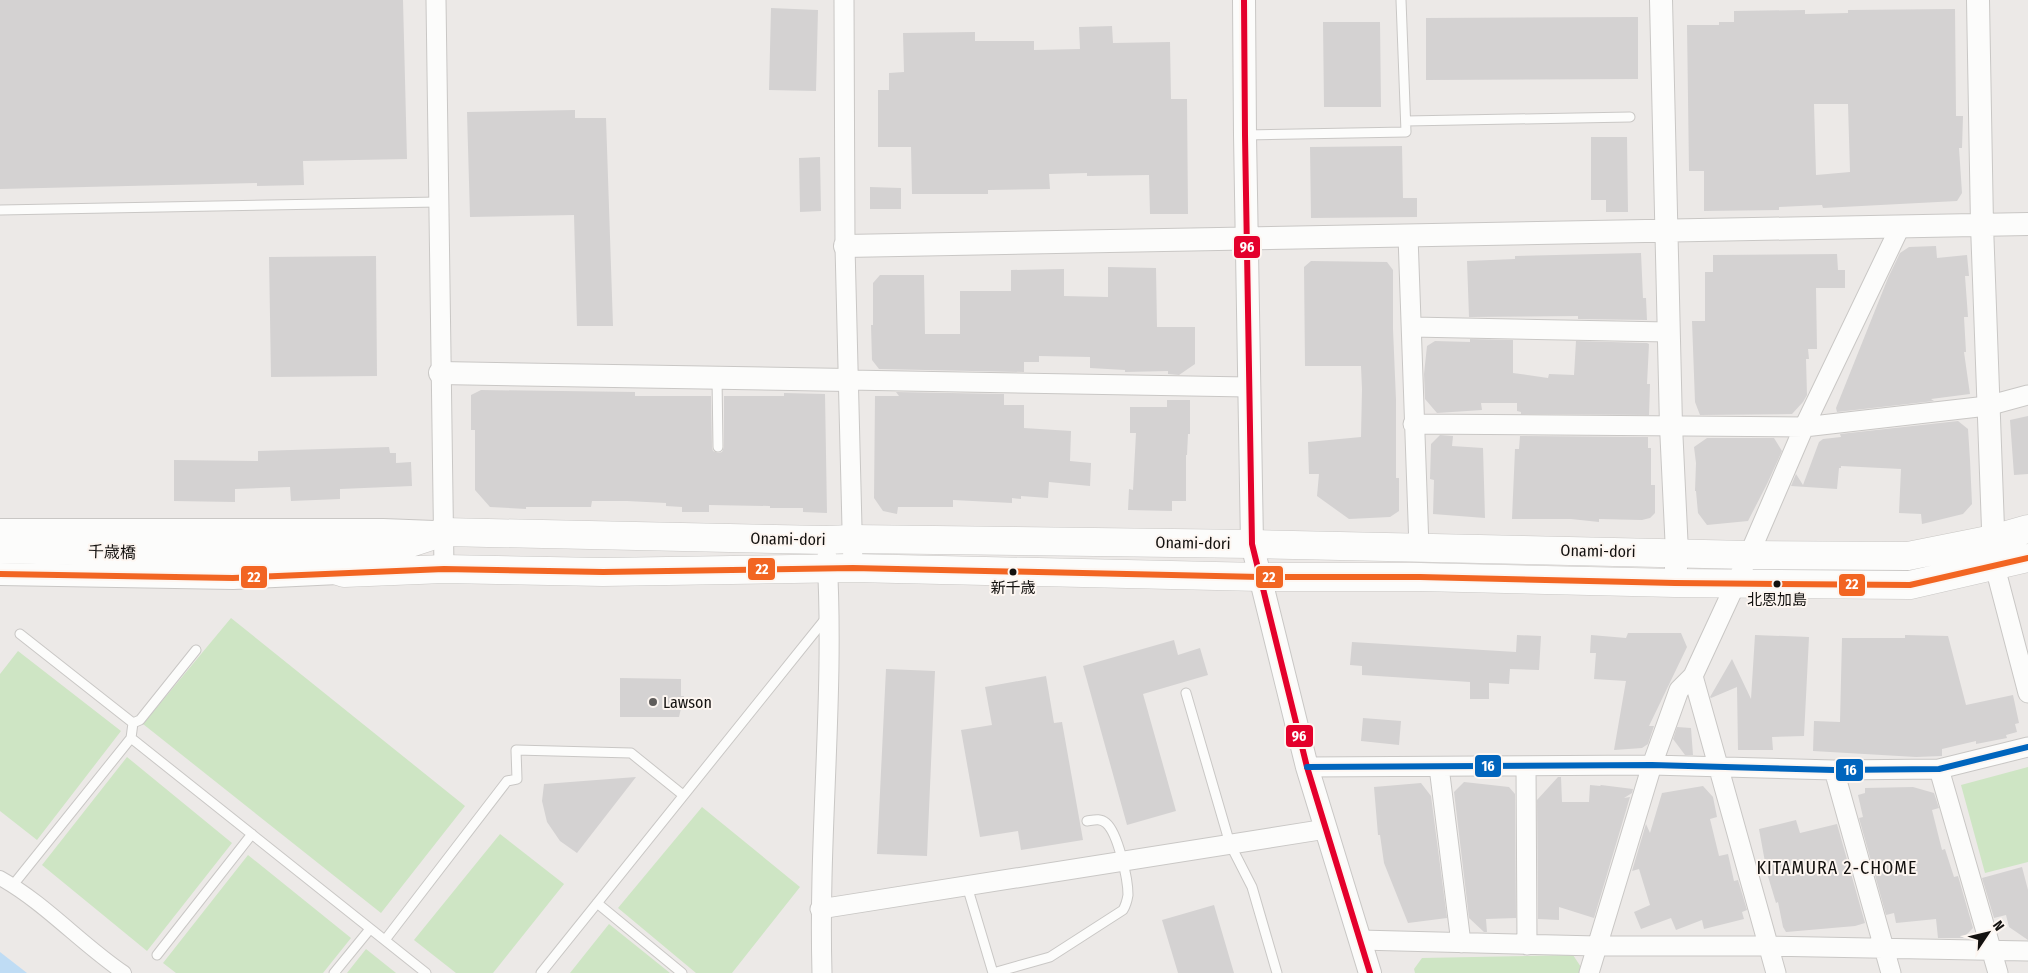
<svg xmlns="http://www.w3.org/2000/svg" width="2028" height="973" viewBox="0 0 2028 973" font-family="'Fira Sans Condensed','Noto Sans JP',sans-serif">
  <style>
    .green { fill: #cee5c4 }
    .water { fill: #bfdcf4 }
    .building { fill: #d4d2d2; fill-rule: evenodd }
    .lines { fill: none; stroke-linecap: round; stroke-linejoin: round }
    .service-casing { stroke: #c9c7c5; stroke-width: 11 }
    .pedestrian-casing { stroke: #c9c7c5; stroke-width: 16 }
    .minor-casing { stroke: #c9c7c5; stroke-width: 21 }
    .tertiary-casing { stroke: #c9c7c5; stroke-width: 24 }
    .primary-casing { stroke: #c9c7c5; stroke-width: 29 }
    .service { stroke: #fcfcfb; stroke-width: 9 }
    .pedestrian { stroke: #fcfcfb; stroke-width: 14 }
    .minor { stroke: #fcfcfb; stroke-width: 19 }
    .tertiary { stroke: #fcfcfb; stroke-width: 22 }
    .primary { stroke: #fcfcfb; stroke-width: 28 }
    .bus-1-casing { stroke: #fdf6f1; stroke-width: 10 }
    .bus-2-casing { stroke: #fdf6f1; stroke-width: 10 }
    .bus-3-casing { stroke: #fdf6f1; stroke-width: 10 }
    .bus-1 { stroke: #f26522; stroke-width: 6 }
    .bus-2 { stroke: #e4002b; stroke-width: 6 }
    .bus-3 { stroke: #0065bd; stroke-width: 6 }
    .bus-dot { fill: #13110f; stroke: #fdf6f1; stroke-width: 2 }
    .poi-dot { fill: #5f5d5b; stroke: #fdf6f1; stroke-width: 2 }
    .labels { text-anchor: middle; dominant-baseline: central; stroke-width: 4; stroke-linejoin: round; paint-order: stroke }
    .bus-label { font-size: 15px; fill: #13110f; stroke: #fdf6f1 }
    .street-label { font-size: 16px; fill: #13110f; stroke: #fdf6f1 }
    .poi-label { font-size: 16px; fill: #13110f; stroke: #fdf6f1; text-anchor: start }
    .neighbourhood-label { font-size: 18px; letter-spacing: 1px; fill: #13110f; stroke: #fdf6f1 }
    .line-badge { stroke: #fdf6f1; stroke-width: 2 }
    .badge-label { font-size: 14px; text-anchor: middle; font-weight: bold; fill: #fff }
  </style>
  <rect width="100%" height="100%" fill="#ece9e7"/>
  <path class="green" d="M231 618 465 806 381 913 143 724Z
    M18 651 121 731 37 840 0 811V674Z
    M127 757 232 843 147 951 42 865Z
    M2028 767V862L1985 873 1961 785Z
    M702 807 800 887 732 973H696L618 908Z
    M500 834 564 884 493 973H456L414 940Z
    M248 855 351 938 323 973H176L163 963Z
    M609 924 670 973H570Z
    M366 949 396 973H347Z
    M1573 955 1583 970 1582 973H1415L1414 969 1422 958Z"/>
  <path class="water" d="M0 952 27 973H0Z"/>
  <path class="building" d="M0 0H403L407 159 303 161 304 185 257 186V183L0 189Z
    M771 8 818 10 816 91 769 90Z
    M1955 9 1956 116H1963L1962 148H1959L1962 193 1957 201 1823 208 1822 205 1779 207V210L1704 211V171H1689L1687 25H1719V22H1734V11L1805 10V14L1848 13V10ZM1814 104H1848L1850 172 1816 175Z
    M1638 17V79L1426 80V18Z
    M1323 22H1380L1381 107H1324Z
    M1112 26 1113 43 1170 42 1171 99H1187L1188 214H1150L1149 175 1087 176V173L1049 174 1050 189 988 190V194H912L911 147H878V90H889V73L904 72 903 33 975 32V41H1034V50L1080 49 1079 27Z
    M575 110V118H606L613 326H577L574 215 470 217 467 112Z
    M1591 137H1627L1628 212H1606V200H1591Z
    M1402 146 1403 198H1417V217L1311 218 1310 147Z
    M820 157 821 211 800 212 799 158Z
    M870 187 901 188V209H870Z
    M1936 246 1937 258 1967 255 1969 276H1965L1968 317H1964L1966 352H1964L1970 394 1931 399 1934 401 1837 412 1836 408 1888 278 1900 253 1909 247Z
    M1641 253 1643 298H1646L1647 320 1578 319V316L1469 317 1467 261 1515 259V256Z
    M1837 254 1838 270H1845V288H1816L1817 349H1808L1809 359H1806L1807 395 1803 402 1792 414 1700 415 1695 402 1692 321H1705V272H1713V255Z
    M376 256 377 376 271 377 269 257Z
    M1311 261 1387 262 1393 270V329L1396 400V478H1399V511L1390 517 1349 519 1317 496 1319 474H1309L1308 442 1361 437 1362 389 1361 366H1305L1304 267Z
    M1108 267 1156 268 1157 327H1195V364L1179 375 1168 374V371L1125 372V370L1090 368V357L1039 356V362H1024V372L879 369 872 360 871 325H873V283L880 275H924L925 334H960V291H1011V270L1064 269V296L1108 297Z
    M1470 339 1513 340V373L1548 378 1549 374 1574 375 1576 341 1647 343 1649 344 1647 384H1650L1649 415 1521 414V412L1517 411V403H1481L1482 410 1437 413 1425 399 1424 374 1427 346 1435 341 1470 342Z
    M481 390 635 392V396H711L712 447 713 451 718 453 722 452 724 447V396H784V393L825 394 827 513 803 512V508H770V506L709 505V512H682V507L666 506V503L627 501H592L591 507H526V509L490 507 475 490V430H471V395Z
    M896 392 1004 394V405H1024V428L1071 431 1070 461 1091 463 1090 486 1049 482 1048 498 1021 496V499L1012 498V503L953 500V507H898L897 514 883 511 874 498 875 396H899Z
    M1167 400H1190V434H1188L1187 455H1186V501H1172V511L1128 510 1129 489 1133 490 1136 433H1130V407H1167Z
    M2028 416V474L2014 475 2010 420Z
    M1958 421 1968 429 1970 460 1972 504 1963 514 1922 524 1921 514 1899 513 1901 469 1841 466V468H1839L1837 489 1791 486 1796 474 1803 485 1819 442 1823 439 1841 437 1840 434Z
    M1440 435 1453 436 1452 446 1483 448 1485 518 1433 514 1434 480 1430 479 1431 444Z
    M1520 436 1648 437V448H1651V485H1655V513L1650 518 1642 520 1599 519V522L1571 519H1512L1515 449H1519Z
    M1707 438H1774L1782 451 1767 484 1748 521 1707 525 1698 513 1696 491H1695L1696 463 1694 447Z
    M389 447 390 453H396V463L411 462 412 486 340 489V499L291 501 290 487 235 489V502L174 501V460L258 461V451Z
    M1628 633H1681L1687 647 1649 726H1654L1648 744 1642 748 1614 750 1626 681 1594 679 1596 653H1590L1591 635 1626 638Z
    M1517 635 1541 636 1539 670 1510 669 1509 684 1489 683V699H1470V682L1362 675V666L1350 665 1352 642 1516 652Z
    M1755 635 1809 637 1804 736 1772 737 1773 750H1738L1737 687 1711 698 1710 697 1732 659 1751 699Z
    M1905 635 1948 636 1966 705 2013 695 2019 723 2015 724 2017 732 2006 735 2007 738 1976 744V741L1942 749V756L1916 757 1813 751 1814 721 1840 722 1842 638H1905Z
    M1174 640 1178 655 1200 648 1208 675 1143 694 1176 811 1127 825 1083 666Z
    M886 669 935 671 927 856 877 854Z
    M1046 676 1054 723 1062 722 1083 840 1021 850 1018 831 980 837 961 730 992 725 985 687Z
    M620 678 681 679V696H684L679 717H620Z
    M1363 718 1401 721 1399 745 1361 741Z
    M1677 727 1691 728 1693 755H1685L1673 739Z
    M636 777 577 853 560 841 547 822 542 801 544 784Z
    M1558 777H1561L1562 802H1589L1590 785 1600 786 1601 785 1633 789 1632 793 1624 798 1630 797 1594 918 1559 907V920L1538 919 1537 800Z
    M1464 782 1509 787 1515 794 1516 918 1486 919 1487 932H1484L1469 918 1454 792Z
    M1421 783 1431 796 1447 918 1408 923 1384 863 1380 835H1378L1374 787Z
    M1703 786 1713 797 1717 817 1710 819 1719 856 1728 854 1734 881 1738 880 1747 910 1742 912 1744 919 1704 929 1702 920 1676 930 1671 918 1641 929 1634 912 1650 905 1639 869 1632 871 1646 824 1650 833 1662 793Z
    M1913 787 1934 793 1939 808 1932 810 1942 850 1945 849 1954 877 1958 876 1973 928 1963 938H1938L1936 919 1896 923 1894 913 1886 915 1859 818 1863 817 1858 795 1865 793V788Z
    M1796 820 1800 833 1837 824 1865 923 1855 926 1786 932 1783 927 1778 902 1776 903 1767 873 1759 829Z
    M2022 867 2028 890V940L2009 927 2006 915 1994 918 1982 878Z
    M1214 905 1234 973H1178L1162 920Z"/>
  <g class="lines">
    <defs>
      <path id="service" d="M1406 121 1630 117
        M1245 135 1406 132 1401 0
        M0 210 438 202
        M717 378 718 447
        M20 634 133 723 131 738 426 973
        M1186 693 1230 844 1252 887 1277 973
        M133 723 140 720 196 650
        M13 885 131 738
        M967 886 993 973 1050 957 1123 910C1126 905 1127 901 1128 895 1128 879 1118 833 1106 823 1100 818 1094 820 1087 821
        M597 903 682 973
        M385 940 507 781 517 779 516 750 631 753 683 795
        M157 955 252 834
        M334 973 370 929
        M541 973 826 618"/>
      <path id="pedestrian" d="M0 878C45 903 81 944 124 973"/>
      <path id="minor" d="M436 0 444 569
        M844 0 845 246 853 568
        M1408 236 1419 548
        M1412 327 1668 332
        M848 380 1248 387
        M1413 424 1804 427 1987 406 2028 395
        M1995 567 2028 693
        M1693 676 1776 973
        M1526 766 1527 945
        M1307 767 1652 765 1834 770 1939 769 2028 747
        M1439 767 1461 943
        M1939 769 1998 973
        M1834 770 1891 973
        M820 909 1326 829
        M1360 940 1597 946H1768L2028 951
        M822 973C818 834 835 695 827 557
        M1589 973 1652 765 1679 690 1693 676 1749 555 1804 427 1900 227"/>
      <path id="tertiary" d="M1244 0 1245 135 1252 544 1307 767 1370 973
        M1661 0 1671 426 1677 552 1675 583
        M1978 0 1982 225 1994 556
        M845 246 2028 224
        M440 373 848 380
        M0 530H383L434 532
        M0 574 233 578 338 573"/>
      <path id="primary" d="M0 549 224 555 389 550 444 532 826 540 852 539 1252 544 1749 555 1908 556 1993 539 2028 529
        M303 559 344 573 444 569 603 572 853 568 1260 577H1420L1675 583 1910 585 2028 558"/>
    </defs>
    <use href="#service" class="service-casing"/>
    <use href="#pedestrian" class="pedestrian-casing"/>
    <use href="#minor" class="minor-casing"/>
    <use href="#tertiary" class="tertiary-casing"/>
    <use href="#primary" class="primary-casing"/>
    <use href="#service" class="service"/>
    <use href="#pedestrian" class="pedestrian"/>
    <use href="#minor" class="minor"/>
    <use href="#tertiary" class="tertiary"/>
    <use href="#primary" class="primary"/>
    <defs>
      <path id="bus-1" d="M0 574 233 578 444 569 603 572 853 568 1260 577H1420L1675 583 1910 585 2028 558"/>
      <path id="bus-2" d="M1244 0 1245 135 1252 544 1307 767 1370 973"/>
      <path id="bus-3" d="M1307 767 1652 765 1834 770 1939 769 2028 747"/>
    </defs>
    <use href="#bus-1" class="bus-1-casing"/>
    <use href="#bus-2" class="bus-2-casing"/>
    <use href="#bus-3" class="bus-3-casing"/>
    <use href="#bus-1" class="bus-1"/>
    <use href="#bus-2" class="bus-2"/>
    <use href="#bus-3" class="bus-3"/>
  </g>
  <g class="bus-dot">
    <circle cx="1013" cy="572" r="4.5"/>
    <circle cx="1777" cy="584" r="4.5"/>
  </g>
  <circle class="poi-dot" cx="653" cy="702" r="5"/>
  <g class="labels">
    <g class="bus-label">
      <text x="1013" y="588">新千歳</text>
      <text x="1777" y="600">北恩加島</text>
    </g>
    <g class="street-label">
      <text transform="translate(788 539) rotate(1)">Onami-dori</text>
      <text transform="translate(1193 543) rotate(1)">Onami-dori</text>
      <text transform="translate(1598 551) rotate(1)">Onami-dori</text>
      <text transform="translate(112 552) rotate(2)">千歳橋</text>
    </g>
    <g class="poi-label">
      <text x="663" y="702">Lawson</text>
    </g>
    <g class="neighbourhood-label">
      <text x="1837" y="868">KITAMURA 2-CHOME</text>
    </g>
  </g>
  <g class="line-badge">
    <rect x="1233" y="235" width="28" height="24" rx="5" fill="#e4002b"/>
    <rect x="747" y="557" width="29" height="24" rx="5" fill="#f26522"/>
    <rect x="1255" y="565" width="29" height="24" rx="5" fill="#f26522"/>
    <rect x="240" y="565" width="28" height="24" rx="5" fill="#f26522"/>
    <rect x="1838" y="573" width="28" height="24" rx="5" fill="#f26522"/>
    <rect x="1285" y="724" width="29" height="24" rx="5" fill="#e4002b"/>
    <rect x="1474" y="754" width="28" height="24" rx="5" fill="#0065bd"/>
    <rect x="1835" y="758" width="29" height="24" rx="5" fill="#0065bd"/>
  </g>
  <g class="badge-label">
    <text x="1247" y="252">96</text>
    <text x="762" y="574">22</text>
    <text x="1269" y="582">22</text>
    <text x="254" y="582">22</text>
    <text x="1852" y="589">22</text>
    <text x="1299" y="741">96</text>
    <text x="1488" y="771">16</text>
    <text x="1850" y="775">16</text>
  </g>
  <g transform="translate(1988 933) rotate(55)" stroke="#fdf6f1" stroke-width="4" paint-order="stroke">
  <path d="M0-4L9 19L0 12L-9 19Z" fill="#13110f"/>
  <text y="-8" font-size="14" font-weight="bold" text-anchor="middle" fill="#13110f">N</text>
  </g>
</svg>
